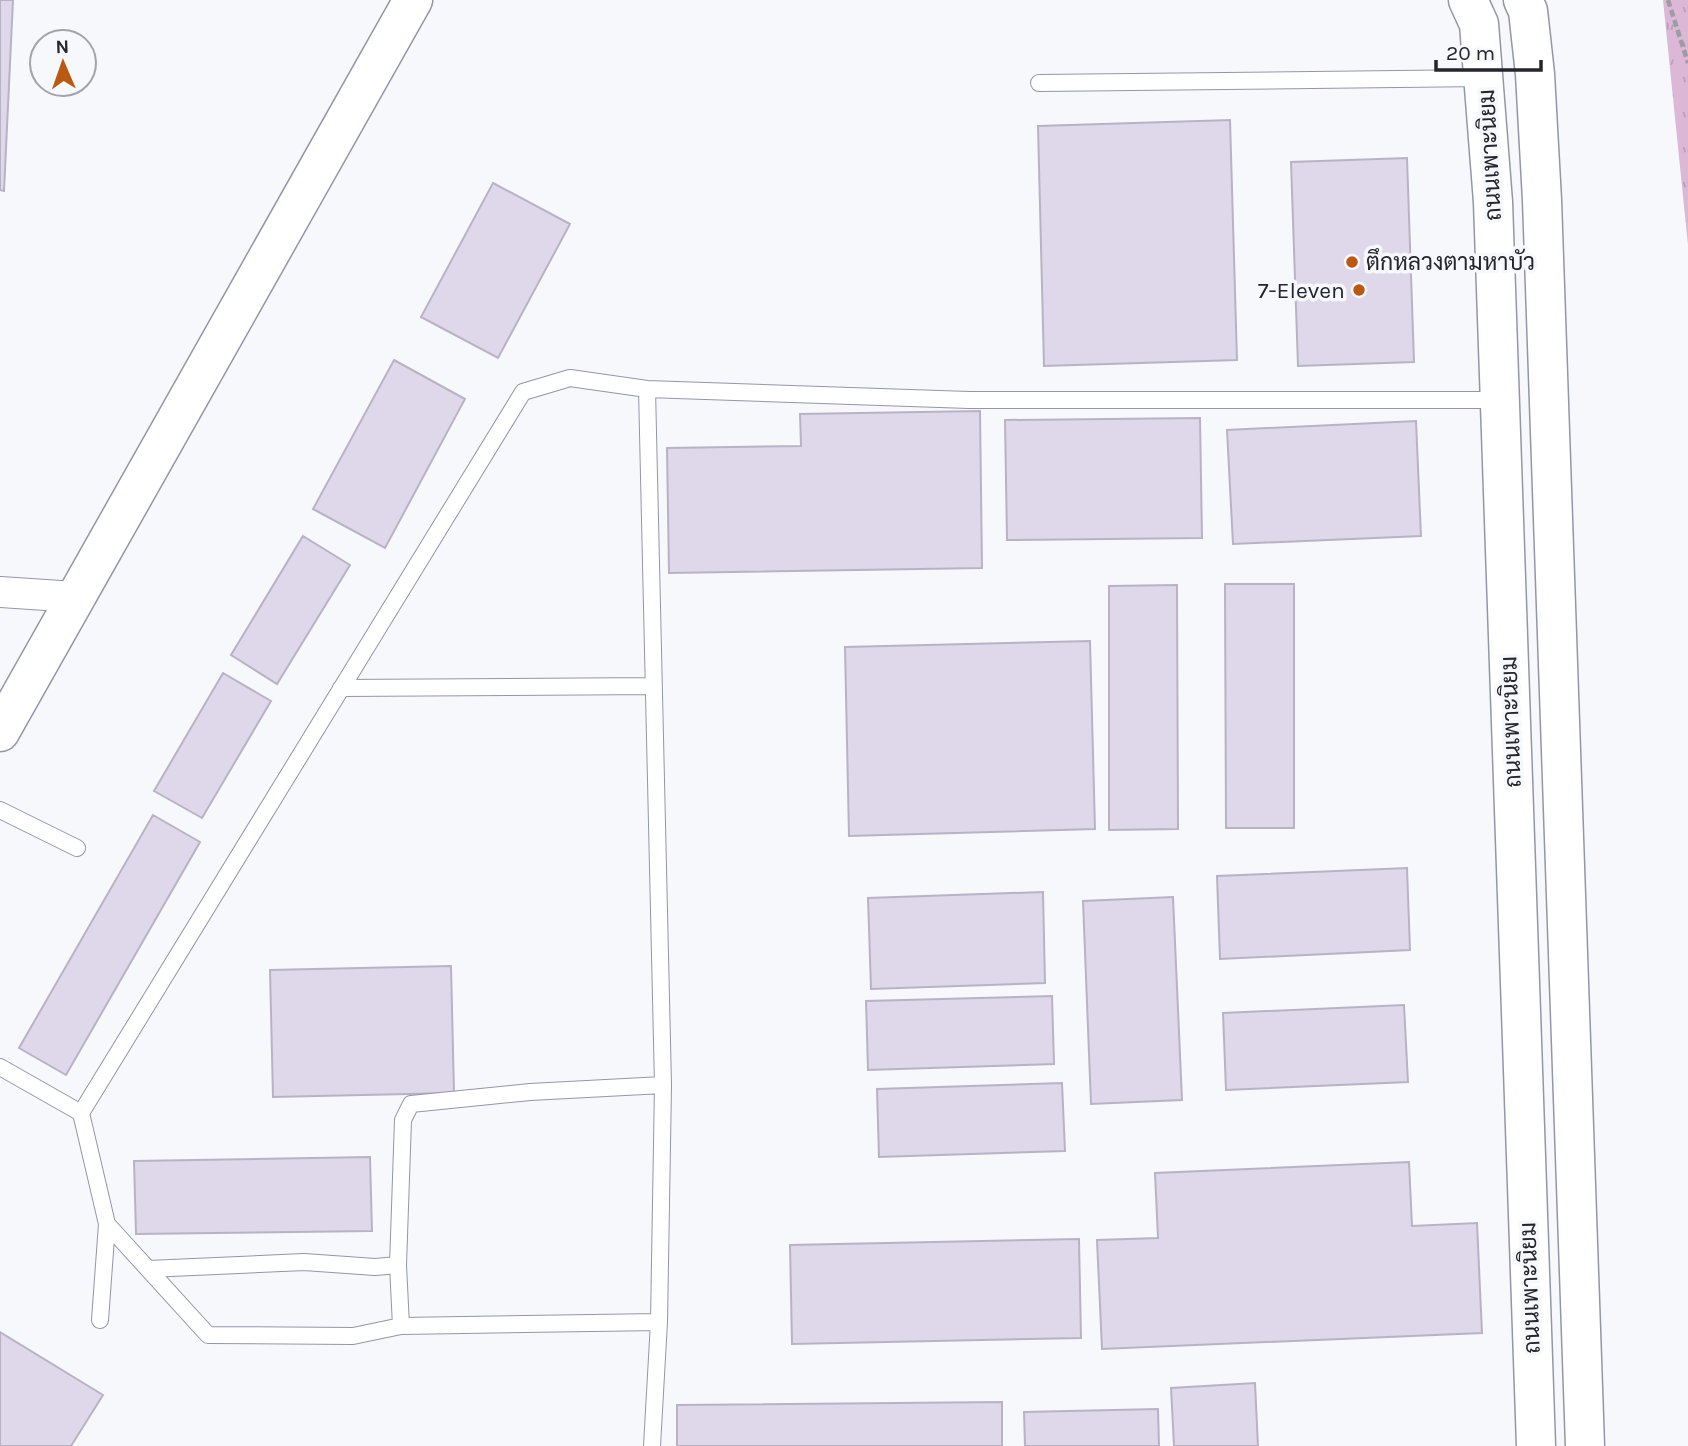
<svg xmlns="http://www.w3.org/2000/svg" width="1688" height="1446" viewBox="0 0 1688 1446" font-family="Karla,Sarabun,sans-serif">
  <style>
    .park { fill: url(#park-tufts) }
    .building { fill: #dfd8ea; stroke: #b9b2c4; stroke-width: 2 }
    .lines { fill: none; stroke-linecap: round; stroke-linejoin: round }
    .lane-casing { stroke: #9396a9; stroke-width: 18 }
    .street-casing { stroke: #9396a9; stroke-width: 32 }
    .secondary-casing { stroke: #9396a9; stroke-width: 41 }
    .path { stroke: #9c9da2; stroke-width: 4.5; stroke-dasharray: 7 3.5; stroke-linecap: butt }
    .lane { stroke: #fff; stroke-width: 16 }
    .street { stroke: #fff; stroke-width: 30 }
    .secondary { stroke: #fff; stroke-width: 38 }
    .poi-dot { fill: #b95a14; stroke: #f7f8fc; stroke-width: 2.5 }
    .labels { text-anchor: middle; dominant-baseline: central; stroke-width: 7; stroke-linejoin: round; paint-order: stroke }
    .street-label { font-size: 23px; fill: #24252d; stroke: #f7f8fc }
    .poi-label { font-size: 23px; fill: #24252d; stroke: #f7f8fc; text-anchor: start }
  </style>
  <defs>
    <pattern id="park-tufts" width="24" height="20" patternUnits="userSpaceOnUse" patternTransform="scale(1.75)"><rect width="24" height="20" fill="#dcb7d6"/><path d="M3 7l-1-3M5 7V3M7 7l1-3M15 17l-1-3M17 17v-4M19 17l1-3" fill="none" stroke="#bd9db8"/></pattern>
  </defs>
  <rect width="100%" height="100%" fill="#f7f8fc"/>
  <path class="park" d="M1663 0H1688V245Z"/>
  <path class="building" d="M0 0H13L4 191 0 190Z
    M1230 120 1237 360 1044 366 1038 126Z
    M1407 158 1414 362 1298 366 1291 162Z
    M493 183 570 224 498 358 421 317Z
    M394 360 465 399 385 548 313 509Z
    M980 411 982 568 669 573 667 448 801 446 800 414Z
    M1200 418 1202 538 1007 540 1005 420Z
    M1416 421 1421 536 1233 544 1227 430Z
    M303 536 350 565 277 684 231 655Z
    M1225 584H1294V828H1226Z
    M1177 585 1178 829 1109 830V586Z
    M1090 641 1095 829 849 836 845 647Z
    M223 673 271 701 202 818 154 791Z
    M153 815 200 842 66 1075 19 1048Z
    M1407 868 1410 950 1220 959 1217 876Z
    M1043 892 1045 983 871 989 868 898Z
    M1173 897 1182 1100 1091 1104 1083 901Z
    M451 966 454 1093 273 1097 270 970Z
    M1052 996 1054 1064 868 1070 866 1001Z
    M1404 1005 1408 1082 1226 1090 1223 1013Z
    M1062 1083 1065 1151 879 1157 877 1089Z
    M370 1157 372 1231 136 1234 134 1161Z
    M1409 1162 1412 1226 1477 1223 1482 1333 1102 1349 1097 1240 1158 1238 1155 1173Z
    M1079 1239 1081 1338 792 1344 790 1245Z
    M0 1332 103 1395 71 1446H0Z
    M1255 1383 1258 1446H1174L1171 1388Z
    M1002 1402V1446H677V1405Z
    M1158 1409 1159 1446H1025L1024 1412Z"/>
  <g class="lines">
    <defs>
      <path id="lane" d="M1039 83 1483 78
        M341 688 654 686
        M0 810 77 848
        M0 1067 81 1113
        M107 1224 208 1335 353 1336 401 1326 659 1322 663 1085 647 389
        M398 1265 403 1120 411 1104 530 1092 663 1085
        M148 1269 304 1262 375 1267 398 1265 401 1326
        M100 1320 107 1224 81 1113 523 392 570 378 647 389 969 400H1500
        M652 1446 659 1322"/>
      <path id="street" d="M0 592 76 597"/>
      <path id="secondary" d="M1468 0 1479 24 1493 202 1536 1446
        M1523 0 1528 11 1535 74 1542 200 1585 1446
        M0 732 413 0"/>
    </defs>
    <use href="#lane" class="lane-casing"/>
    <use href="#street" class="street-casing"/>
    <use href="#secondary" class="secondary-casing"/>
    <path class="path" d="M1668 0 1688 63"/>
    <use href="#lane" class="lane"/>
    <use href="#street" class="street"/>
    <use href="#secondary" class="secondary"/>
  </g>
  <g class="poi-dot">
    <circle cx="1352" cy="262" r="7"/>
    <circle cx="1359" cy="290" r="7"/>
  </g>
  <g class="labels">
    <g class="street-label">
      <text transform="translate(1490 155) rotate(-93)">ถนนเพาะนิยม</text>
      <text transform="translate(1511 722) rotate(-92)">ถนนเพาะนิยม</text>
      <text transform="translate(1530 1288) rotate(-92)">ถนนเพาะนิยม</text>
    </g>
    <g class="poi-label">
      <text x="1366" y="262">ตึกหลวงตามหาบัว</text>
      <text x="1345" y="290" text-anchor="end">7-Eleven</text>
    </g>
  </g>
  <g transform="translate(63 63) rotate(358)"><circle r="33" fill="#f7f8fc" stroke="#a3a4a9" stroke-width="2"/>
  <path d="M0-5L12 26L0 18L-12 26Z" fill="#b95a14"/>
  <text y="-10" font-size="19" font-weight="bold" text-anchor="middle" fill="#24252d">N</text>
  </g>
  <path d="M1436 60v10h105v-10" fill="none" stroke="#24252d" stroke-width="3.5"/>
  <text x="1446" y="60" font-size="21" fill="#24252d" stroke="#f7f8fc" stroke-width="5" paint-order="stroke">20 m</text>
</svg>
